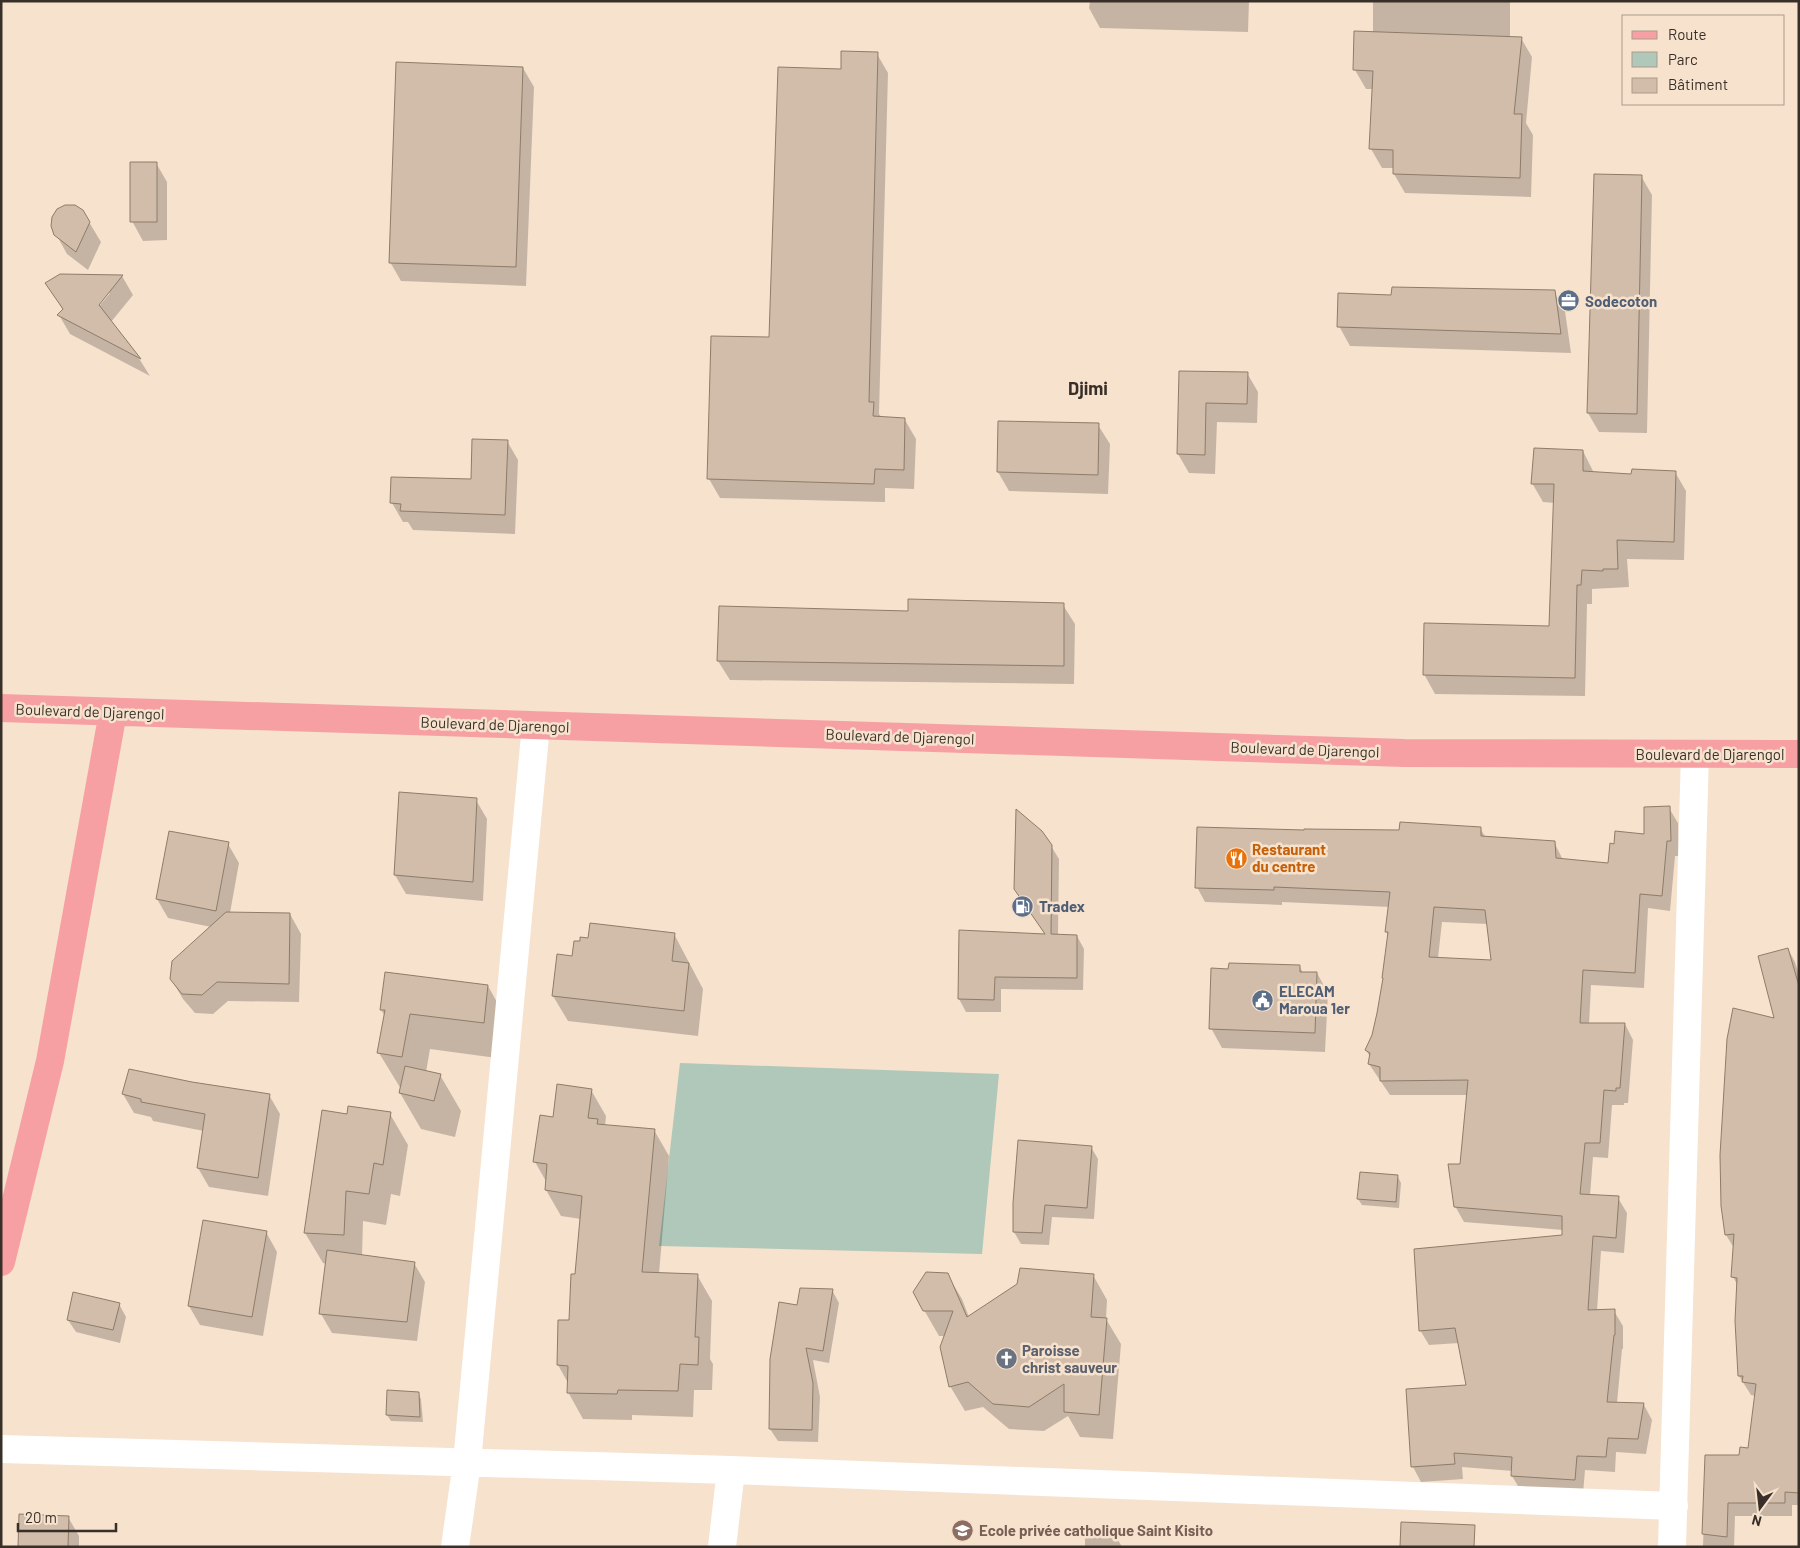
<svg xmlns="http://www.w3.org/2000/svg" width="1800" height="1548" viewBox="0 0 1800 1548" font-family="Barlow,sans-serif">
  <style>
    .green { fill: #afc8b9 }
    .shadow { fill: #0003; fill-rule: evenodd }
    .building { fill: #d1bda9; stroke: #8e7c69; fill-rule: evenodd }
    .lines { fill: none; stroke-linecap: round; stroke-linejoin: round }
    .minor { stroke: #fff; stroke-width: 28 }
    .tertiary { stroke: #fff; stroke-width: 28 }
    .primary { stroke: #f6a0a3; stroke-width: 28 }
    .labels { text-anchor: middle; dominant-baseline: central; stroke-width: 5; stroke-linejoin: round; paint-order: stroke }
    .service-label { font-size: 15px; font-weight: bold; fill: #4e5e75; stroke: #f7e2ce; text-anchor: start }
    .street-label { font-size: 15px; fill: #383028; stroke: #f7e2ce }
    .food-label { font-size: 15px; font-weight: bold; fill: #c56008; stroke: #f7e2ce; text-anchor: start }
    .worship-label { font-size: 15px; font-weight: bold; fill: #5b616d; stroke: #f7e2ce; text-anchor: start }
    .education-label { font-size: 15px; font-weight: bold; fill: #785e54; stroke: #f7e2ce; text-anchor: start }
    .quarter-label { font-size: 18px; font-weight: bold; fill: #383028; stroke: #f7e2ce }
  </style>
  <rect width="100%" height="100%" fill="#f7e2ce"/>
  <path class="green" d="M680 1063 999 1074 982 1254 659 1246Z"/>
  <path class="shadow" d="M1090 1H1249L1248 32 1100 28 1089 8Z
    M1373 1H1510V37L1521 38 1532 57 1526 123 1533 135 1531 197 1405 193 1394 174V168H1382L1371 149 1373 89H1366L1355 70 1373 33Z
    M877 54 888 73 879 414 882 418 905 420 916 439 914 489 885 488V502L720 498 709 479 770 338Z
    M523 68 534 87 526 286 401 281 390 262Z
    M156 163 167 182V240L143 241 132 221Z
    M1641 176 1652 195 1647 433 1599 432 1588 413Z
    M89 222 101 242 88 270 67 254 56 234Z
    M61 275 122 276 133 295 111 322 140 360 150 376 70 334 59 315 63 310 47 283ZM107 293H110L96 310 94 309Z
    M1554 292 1565 311 1571 353 1350 346 1339 326 1393 296Z
    M1180 372 1247 373 1258 392 1257 423 1217 422 1215 474 1189 473 1178 454Z
    M1098 425 1110 444 1108 494 1009 491 998 472Z
    M507 441 518 460 515 534 413 530 408 522H403L392 503 472 481Z
    M1583 451 1594 473 1633 476 1675 472 1686 491 1684 560 1627 559 1629 587 1592 589V604H1587L1585 696 1435 694 1424 674 1550 627 1555 503 1543 502 1532 483Z
    M1063 605 1075 624 1074 684 730 680 718 661 909 612Z
    M476 800 487 819 483 901 406 894 395 875Z
    M1669 808 1678 823 1679 856H1675L1670 911 1648 908 1644 988 1591 985 1589 1025 1625 1024 1633 1040 1628 1103H1624V1105H1612L1608 1158 1593 1157 1590 1196 1618 1198 1627 1213 1624 1253 1601 1251 1597 1311H1614L1623 1326V1349H1622L1617 1403 1644 1405 1652 1420 1646 1454 1616 1452 1615 1472 1585 1470 1583 1494 1521 1491 1512 1476 1513 1471 1462 1467 1463 1479 1421 1482 1413 1467 1467 1387 1459 1343 1429 1345 1420 1330 1563 1236V1230L1464 1222 1455 1206 1461 1166 1468 1095H1390L1369 1064 1370 1057 1366 1050 1374 1036 1384 980 1388 936 1386 931 1390 907 1282 902V905L1205 902 1197 887 1306 832 1400 831 1480 828 1486 838 1554 842 1563 860 1610 864 1646 835ZM1442 922 1488 924 1493 961 1438 958Z
    M228 844 239 863 230 913 290 914 301 934 299 1002 228 1001 213 1014 195 1013 183 999 171 979 211 927 168 918 157 899Z
    M1051 846 1059 859 1058 935 1077 936 1084 949 1083 990 1001 989V1012H966L959 999 1046 935 1015 889Z
    M674 934 703 989 698 1036 568 1021 553 996 574 957 589 939Z
    M1788 949 1795 962 1799 975V1505H1792V1516H1735L1734 1547H1703L1706 1456H1741L1749 1449 1756 1396 1751 1395 1739 1376 1738 1286 1733 1277 1734 1248 1726 1235 1776 1020Z
    M1300 967 1303 973H1317L1328 993 1325 1052 1222 1048 1211 1028Z
    M488 986 508 1022 504 1059 430 1049 426 1072 440 1075 461 1111 455 1137 421 1129 400 1093 401 1089 379 1053 385 1016 381 1010Z
    M192 1083 269 1095 280 1114 268 1196 209 1187 198 1168 204 1131 153 1121 151 1117 134 1113 123 1094Z
    M591 1090 606 1116 605 1126 654 1130 669 1156 659 1274 697 1275 712 1301 710 1359 713 1364 712 1390H694L693 1417 632 1415V1420L583 1419 568 1392V1383L558 1365 570 1322 581 1219 561 1216 546 1190 547 1183 535 1162 554 1118Z
    M390 1114 408 1145 400 1196 391 1194 386 1225 363 1221 362 1256 414 1263 425 1282 417 1341 332 1333 321 1314 327 1264 323 1263 305 1233 348 1115Z
    M1091 1147 1098 1159 1094 1219 1052 1217 1049 1245 1021 1244 1014 1232Z
    M1398 1177 1401 1183 1399 1208 1362 1205 1358 1199Z
    M266 1232 277 1252 263 1336 200 1325 189 1306Z
    M947 1274 962 1299 969 1317 1093 1275 1107 1300 1106 1319 1121 1344 1113 1439 1080 1437 1068 1416 1044 1431 1009 1429 983 1407 965 1411 950 1386 945 1336H939L924 1310Z
    M832 1290 839 1303 829 1363 813 1360 820 1397 818 1442 778 1441 770 1429 798 1306Z
    M119 1304 126 1317 120 1343 76 1332 68 1320Z
    M418 1393 421 1399 423 1422 391 1421 387 1415Z
    M68 1517 79 1536V1547H19Z
    M1085 1530 1113 1531 1122 1547H1085Z"/>
  <path class="building" d="M1354 31 1522 37 1514 114H1522L1520 178 1393 174V150L1369 149 1373 71 1353 70Z
    M841 51 878 52 869 402H874L873 416 905 418 904 470 875 469 874 484 707 479 711 336 769 337 778 67 841 69Z
    M396 62 523 67 516 267 389 263Z
    M130 162H157V222H130Z
    M1594 174 1642 175 1637 414 1587 413Z
    M65 205H75L83 210 90 222 76 252 54 235 51 226 52 217 57 209Z
    M60 274 123 275 99 305 141 359 57 315 63 309 45 283Z
    M1392 287 1555 290 1561 334 1337 327 1338 293 1391 295Z
    M1179 371 1248 372 1247 404 1206 403 1205 455 1177 454Z
    M998 421 1099 423 1098 475 997 472Z
    M472 439 508 440 505 515 400 511 401 504 390 503 391 477 471 479Z
    M1534 448 1583 450V471L1631 474 1632 469 1676 471 1674 542 1617 540 1618 569H1603V571L1582 570 1581 585H1577L1575 678 1423 675 1424 623 1549 626 1554 484H1531Z
    M908 599 1064 603V666L717 661 719 606 908 611Z
    M399 792 477 798 473 882 394 875Z
    M1670 806 1671 841H1667L1662 896 1640 894 1635 973 1583 970 1580 1023H1625L1620 1088H1616V1091L1604 1090 1600 1143H1585L1580 1194 1619 1196 1616 1238 1593 1236 1588 1310 1615 1309V1335H1614L1607 1402 1644 1403 1638 1439 1608 1438 1606 1457 1577 1456 1575 1480 1511 1476 1512 1457 1454 1453 1455 1464 1411 1467 1406 1389 1466 1385 1455 1328 1419 1331 1414 1249 1562 1235V1216L1454 1207 1448 1164H1460L1468 1080 1380 1081V1067L1368 1064 1370 1053 1365 1050 1372 1035 1377 1013 1383 978H1382L1388 932H1385L1390 892 1274 887V890L1195 888 1197 827 1304 830V829L1399 830 1400 822 1481 827V836L1555 841 1556 858 1608 863 1610 843 1614 844 1615 831 1644 834V807ZM1434 907 1485 910 1491 960 1429 957Z
    M1016 809 1042 831 1052 845 1051 934 1077 935V978L995 977 994 1000 958 999 959 930 1045 934 1014 889Z
    M169 831 229 842 216 911 156 899Z
    M226 912 290 913 289 984 217 982 202 995 182 994 170 979 172 961Z
    M590 923 675 933 672 961 689 963 684 1011 552 996 557 954 572 956 574 941H580V937L588 938Z
    M1788 948 1799 986V1493L1785 1492V1503H1728L1727 1537 1702 1534 1705 1455H1739L1740 1447 1748 1448 1756 1384 1742 1382 1743 1376H1738L1735 1321 1737 1278 1731 1277 1734 1234 1725 1235 1721 1206 1720 1155 1727 1039 1733 1008 1774 1018 1758 956Z
    M1229 963 1300 965V972H1317L1315 1033 1209 1029 1211 968 1228 969Z
    M385 972 488 985 484 1023 410 1014 402 1057 377 1053 385 1010H380Z
    M405 1066 441 1074 434 1101 399 1093Z
    M129 1069 192 1082 270 1094 258 1178 197 1168 205 1114 141 1102V1099L122 1094Z
    M557 1084 592 1089 588 1118 598 1119 597 1124 655 1129 642 1272 698 1274 695 1337H699L698 1365 680 1364 678 1391 618 1390 617 1394 567 1393 568 1366 557 1365 558 1320H569L571 1274H575L582 1196 545 1190 547 1164 533 1162 540 1115 553 1117Z
    M348 1106 391 1112 383 1165 374 1163 369 1194 346 1191 344 1235 304 1233 322 1110 347 1114Z
    M1018 1140 1092 1146 1087 1208 1045 1205 1042 1233 1013 1232V1203Z
    M1360 1172 1398 1175 1396 1202 1357 1199Z
    M203 1220 267 1231 252 1317 188 1306Z
    M327 1250 415 1262 407 1322 319 1314Z
    M1020 1268 1094 1274 1091 1317 1107 1318 1099 1415 1064 1412V1384L1029 1407 993 1404 968 1382 949 1387 940 1347 953 1311H923L913 1292 926 1272 948 1273 967 1317 1017 1284Z
    M800 1288 833 1289 823 1351 806 1348 813 1383 812 1430 769 1429 770 1359 779 1302 797 1305Z
    M73 1292 120 1303 113 1330 67 1320Z
    M387 1390 419 1392 420 1417 386 1415Z
    M19 1514 69 1516 68 1547H18Z
    M1401 1522 1475 1525 1474 1547H1400Z"/>
  <g class="lines">
    <path class="minor" d="M1 1449 731 1470 722 1547
      M731 1470 1674 1506
      M455 1547 467 1462 536 725"/>
    <path class="tertiary" d="M1672 1547 1695 754"/>
    <path class="primary" d="M1 708 1404 753 1799 754
      M1 1262 50 1061 113 712"/>
  </g>
  <defs>
    <symbol id="office-disc" viewBox="-11 -11 22 22"><circle r="9.5" fill="#5c6f8a" stroke="#f7e2ce"/><path d="M-6-3h4V-5.5h4V-3h4V5H-6ZM-1-4.5V-3h2v-1.5ZM-6 0V1H6V0Z" fill="#fff"/></symbol>
    <symbol id="restaurant-disc" viewBox="-11 -11 22 22"><circle r="9.5" fill="#e8710a" stroke="#f7e2ce"/><path d="M-5-6h1v4h1v-4h1v4h1v-4h1v5L-1.5 .5V6h-2V.5L-5-1ZM5-6V6H3V1.5H1.5Q1.5-4 5-6Z" fill="#fff"/></symbol>
    <symbol id="fuel-disc" viewBox="-11 -11 22 22"><circle r="9.5" fill="#5c6f8a" stroke="#f7e2ce"/><path d="M-5.5-6h7V0h2V4h1.3V-2.5L3-4.5l.8-.8L6-3V5H2.5V1h-1V6h-7ZM-4.2-4.7v3.2H.2V-4.7Z" fill="#fff"/></symbol>
    <symbol id="civic-disc" viewBox="-11 -11 22 22"><circle r="9.5" fill="#5c6f8a" stroke="#f7e2ce"/><path d="M-.6-6.5H3V-4.5H.6V-3L4-1V1h2V6H-6V1h2V-1L-.6-3ZM-1.2 2.5V6h2.4V2.5Z" fill="#fff"/></symbol>
    <symbol id="church-disc" viewBox="-11 -11 22 22"><circle r="9.5" fill="#6b7280" stroke="#f7e2ce"/><path d="M-1.2-6h2.4v3.5h3.3v2.4h-3.3V6h-2.4V-.1h-3.3v-2.4h3.3Z" fill="#fff"/></symbol>
    <symbol id="school-disc" viewBox="-11 -11 22 22"><circle r="9.5" fill="#8d6e63" stroke="#f7e2ce"/><path d="M0-5L7-2L0 1L-7-2ZM-4 1L0 2.5L4 1V4Q0 6-4 4Z" fill="#fff"/></symbol>
  </defs>
  <g fill-rule="evenodd">
    <use href="#office-disc" x="1556" y="288" width="25" height="25"/>
    <use href="#restaurant-disc" x="1224" y="846" width="25" height="25"/>
    <use href="#fuel-disc" x="1010" y="894" width="25" height="25"/>
    <use href="#civic-disc" x="1250" y="988" width="25" height="25"/>
    <use href="#church-disc" x="994" y="1346" width="25" height="25"/>
    <use href="#school-disc" x="950" y="1518" width="25" height="25"/>
  </g>
  <g class="labels">
    <g class="service-label">
      <text x="1585" y="301">Sodecoton</text>
      <text x="1039" y="906">Tradex</text>
      <text x="1279" y="991">ELECAM<tspan x="1279" dy="17">Maroua 1er</tspan></text>
    </g>
    <g class="street-label">
      <text transform="translate(90 711) rotate(2)">Boulevard de Djarengol</text>
      <text transform="translate(495 724) rotate(2)">Boulevard de Djarengol</text>
      <text transform="translate(900 736) rotate(2)">Boulevard de Djarengol</text>
      <text transform="translate(1305 749) rotate(2)">Boulevard de Djarengol</text>
      <text x="1710" y="754">Boulevard de Djarengol</text>
    </g>
    <g class="food-label">
      <text x="1252" y="849">Restaurant<tspan x="1252" dy="17">du centre</tspan></text>
    </g>
    <g class="worship-label">
      <text x="1022" y="1350">Paroisse<tspan x="1022" dy="17">christ sauveur</tspan></text>
    </g>
    <g class="education-label">
      <text x="979" y="1530">Ecole privée catholique Saint Kisito</text>
    </g>
    <g class="quarter-label">
      <text x="1088" y="388">Djimi</text>
    </g>
  </g>
  <rect width="1800" height="1548" fill="none" stroke="#383028" stroke-width="5"/>
  <rect x="1622" y="15" width="162" height="90" fill="#f7e2ce" stroke="#ab9b8c"/>
  <rect x="1632" y="31" width="25" height="8" fill="#f6a0a3" stroke="#ab9b8c"/>
  <text x="1668" y="40" font-size="15" fill="#383028">Route</text>
  <rect x="1632" y="52" width="25" height="15" fill="#afc8b9" stroke="#ab9b8c"/>
  <text x="1668" y="65" font-size="15" fill="#383028">Parc</text>
  <rect x="1632" y="78" width="25" height="15" fill="#d1bda9" stroke="#ab9b8c"/>
  <text x="1668" y="90" font-size="15" fill="#383028">Bâtiment</text>
  <g transform="translate(1760 1508) rotate(195)" stroke="#f7e2ce" stroke-width="4" paint-order="stroke">
  <path d="M0-4L9 19L0 12L-9 19Z" fill="#383028"/>
  <text y="-8" font-size="14" font-weight="bold" text-anchor="middle" fill="#383028">N</text>
  </g>
  <path d="M18 1523v8h98v-8" fill="none" stroke="#383028" stroke-width="2.5"/>
  <text x="25" y="1523" font-size="15" fill="#383028" stroke="#f7e2ce" stroke-width="4" paint-order="stroke">20 m</text>
</svg>
